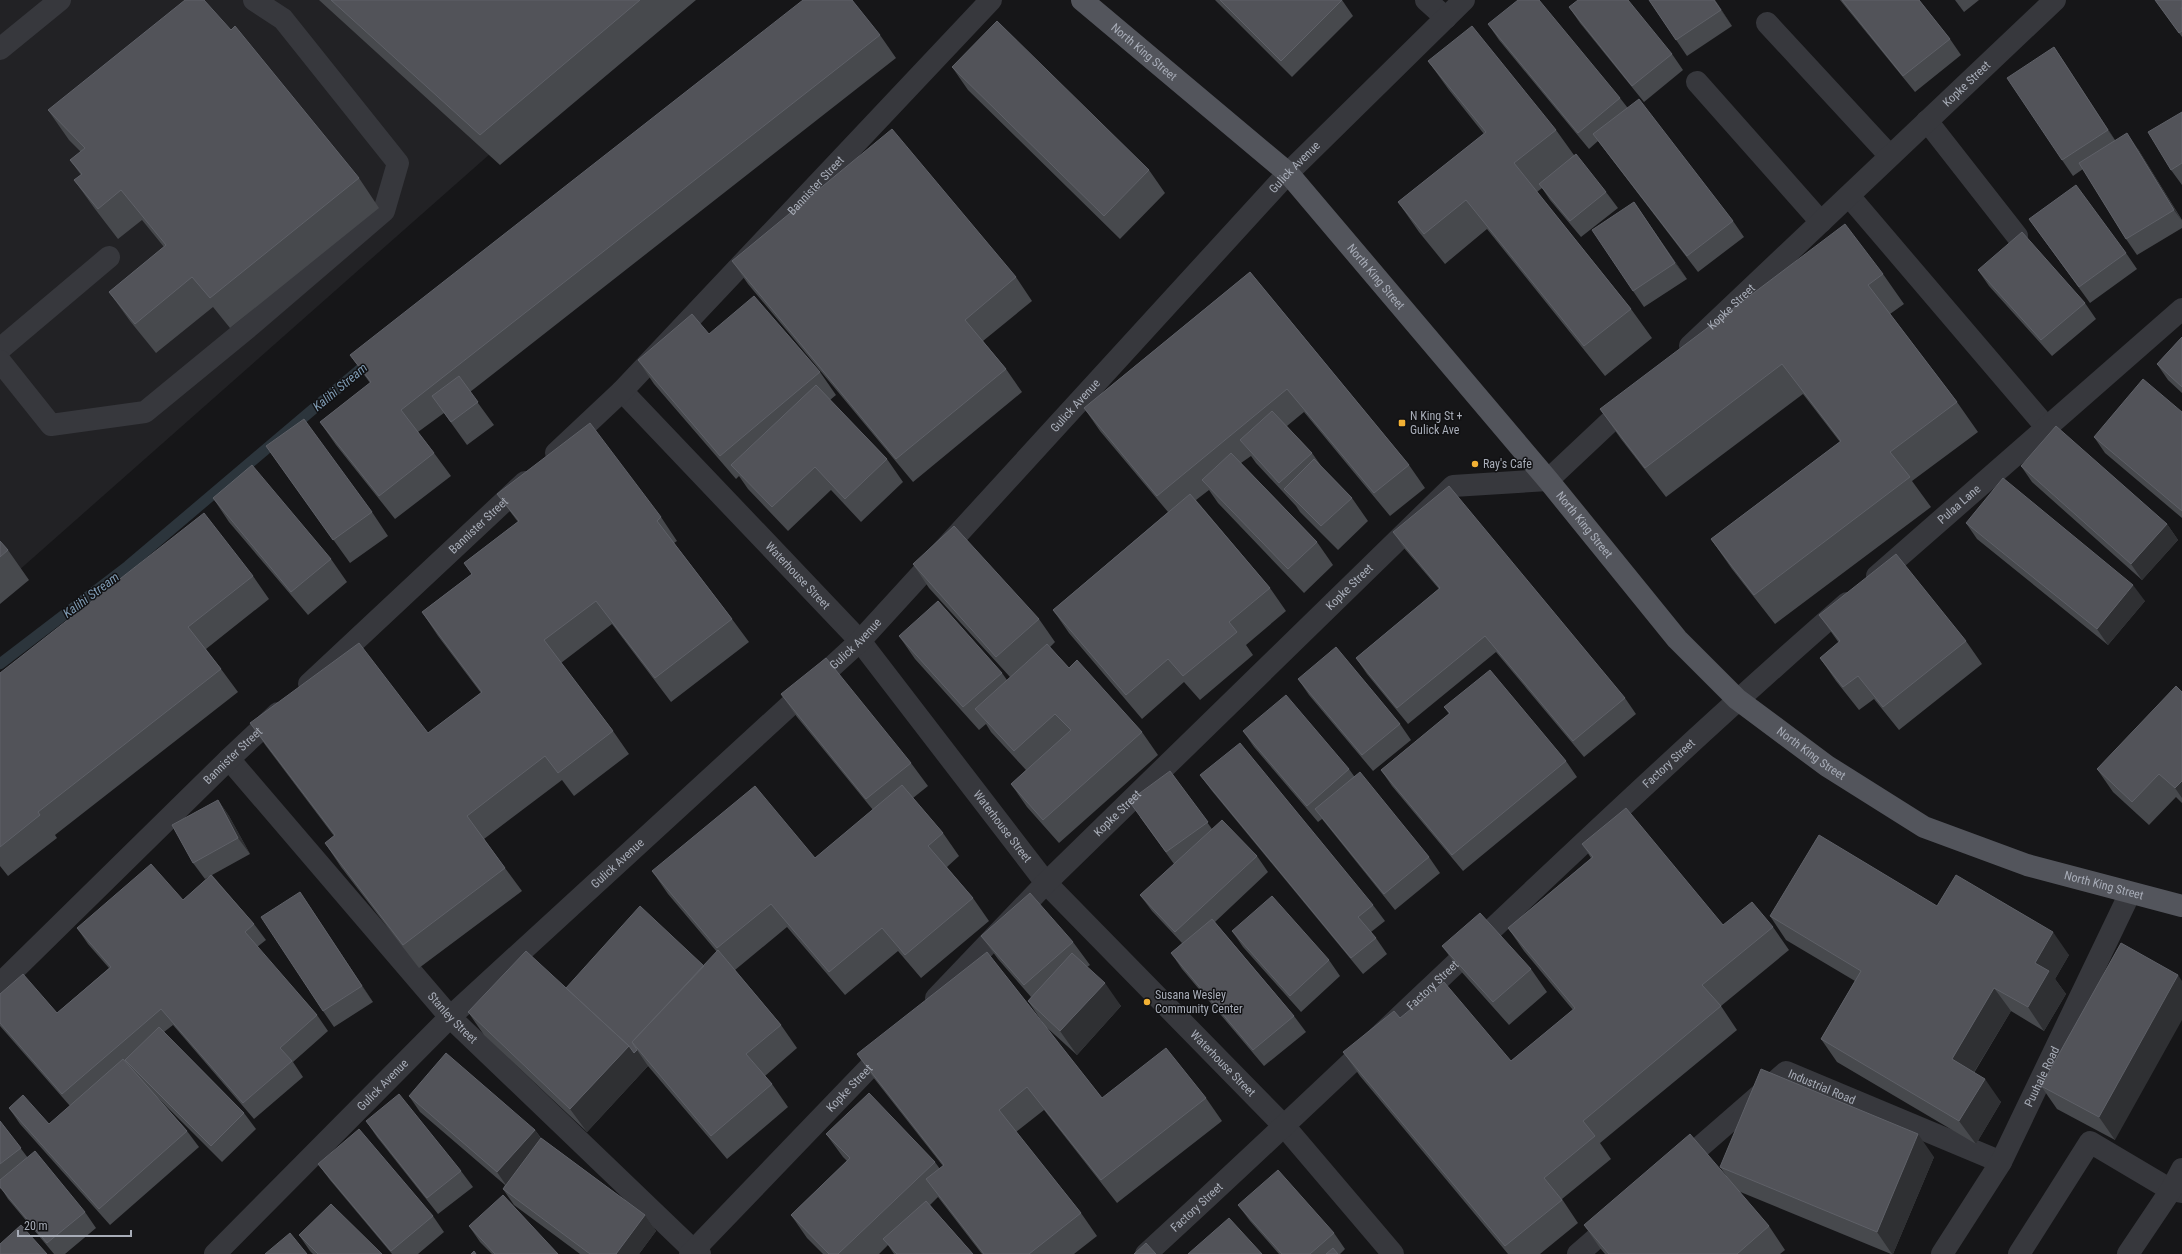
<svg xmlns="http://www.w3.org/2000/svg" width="2182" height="1254" viewBox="0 0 2182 1254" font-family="'Roboto Condensed',sans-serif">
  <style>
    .built { fill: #222225 }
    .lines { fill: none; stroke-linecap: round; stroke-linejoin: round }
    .stream { stroke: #2c353c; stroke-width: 11 }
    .minor { stroke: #37383d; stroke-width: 22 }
    .major { stroke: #53555c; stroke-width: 22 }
    .wall { fill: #47494d }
    .shaded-wall { fill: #2f3033 }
    .building { fill: #525359; stroke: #5f6168 }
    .poi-dot { fill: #f2b134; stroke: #111113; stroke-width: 1.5 }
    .labels { text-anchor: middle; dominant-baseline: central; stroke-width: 3; stroke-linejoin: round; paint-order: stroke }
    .street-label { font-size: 12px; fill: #a8adb8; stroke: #111113 }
    .poi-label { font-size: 12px; fill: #a8adb8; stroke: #111113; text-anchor: start }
    .water-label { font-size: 13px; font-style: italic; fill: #7f9bb3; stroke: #111113 }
  </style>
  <rect width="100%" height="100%" fill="#161618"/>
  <path class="built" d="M0 0H664L0 587Z"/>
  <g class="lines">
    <path class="stream" d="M0 664 128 566 370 361"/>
    <g class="minor">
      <path d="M1426 0 1446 18"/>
      <path d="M1767 23 1890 156"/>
      <path d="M0 49 60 0"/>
      <path d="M1697 82 1821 222"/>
      <path d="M1927 121 2017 236"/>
      <path d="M1849 196 2047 428"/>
      <path id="s1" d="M1690 346 2055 0"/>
      <path d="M0 349 109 257"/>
      <path d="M0 361 51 425 145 412 251 325 384 211 398 163 283 19 254 0"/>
      <path id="s2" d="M622 391 860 641 1046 883 1285 1127 1393 1254"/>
      <path id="s3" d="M556 453 622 391 991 0"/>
      <path id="s4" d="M1877 576 2182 309"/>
      <path id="s5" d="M309 684 525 482"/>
      <path id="s6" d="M229 759 450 1017 693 1250 700 1254"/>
      <path id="s7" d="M0 984 229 759 278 713"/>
      <path id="s8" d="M936 998 1046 883 1453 486 1548 480 1632 401"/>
      <path id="s9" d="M1678 1166 1786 1072 2001 1162"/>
      <path id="s10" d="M215 1254 450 1017 860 641 1288 173 1464 0"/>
      <path id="s11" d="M690 1254 889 1047"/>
      <path id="s12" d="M1146 1254C1381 1039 1607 813 1847 603"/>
      <path d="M1578 1254 1616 1221"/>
      <path id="s13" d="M1942 1254 2001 1162 2130 893"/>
      <path d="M2019 1254 2090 1142 2171 1190 2182 1192"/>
      <path d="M2128 1254 2171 1190 2182 1169"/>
    </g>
    <path class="major" id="s14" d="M1082 0 1288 173 1548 480 1677 639 1737 699 1827 766 1924 827 2027 865 2182 906"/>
  </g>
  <path class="wall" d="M319 0H696L500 165Z
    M1215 0H1342L1353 16 1292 77Z
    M1649 0H1715L1732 26 1687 56Z
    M1840 0H1919L1950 39 1961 55 1915 92Z
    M1955 0H1979L1964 12Z
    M2155 0H2182V37Z
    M1569 7 1672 54 1683 70 1644 102 1580 23Z
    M1488 24 1620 98 1627 107 1733 221 1744 237 1698 272 1598 141 1589 149 1499 40Z
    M880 35 896 58 470 392 494 425 467 445 444 413 418 432 434 453 451 476 395 519 336 445 320 422 370 383 350 355Z
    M2054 47 2115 140 2138 149 2182 220V228L2137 255 2126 239 2083 169 2073 176 2062 160Z
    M1428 61 1556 130 1574 155 1606 192 1618 208 1581 237 1550 200 1542 188 1537 192 1631 309 1652 338 1605 376 1487 229 1445 264 1419 232 1398 202 1484 134 1449 90Z
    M952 67 1149 170 1165 193 1120 239 968 90Z
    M48 110 359 178 379 208 230 328 213 307 156 353 130 321 109 292 164 247 142 220 118 239 95 209 74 180 81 175 70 160 81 152 69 140Z
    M2182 112V185L2171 170Z
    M1634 202 1687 279 1644 307 1633 291Z
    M2029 219 2126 253 2137 269 2090 303Z
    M732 261 1016 277 1032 301 983 341 1006 369 1022 392 913 482 748 284Z
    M1978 270 2085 303 2096 319 2052 356 1989 286Z
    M1250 272 1409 465 1425 488 1390 516 1304 412 1287 426 1312 453 1322 467 1352 498 1368 521 1338 550 1300 512 1296 506 1256 463 1251 456 1241 463 1317 542 1333 565 1304 593 1218 503 1209 490 1196 500 1270 588 1286 611 1246 645 1253 655 1200 700 1184 682 1142 719 1069 633 1053 610 1168 512 1100 431 1084 408Z
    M1883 274 1904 304 1890 314 1957 402 1978 432 1912 481 1931 507 1775 624 1732 569 1711 539 1840 442 1803 394 1666 497 1621 439 1600 409Z
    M709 334 820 372 836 395 830 400 887 459 903 482 861 522 831 490 788 531 748 489 739 476 736 479 654 384 638 360Z
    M2182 337V393L2168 380 2157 364Z
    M2182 412V518L2105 453 2094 437Z
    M266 446 372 512 388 536 350 563Z
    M2021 466 2167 524 2178 540 2142 580 2032 482Z
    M497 494 661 517 677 541 674 543 732 619 749 642 671 702 612 624 561 663 613 731 629 754 574 796 562 780 484 839 505 868 522 891 419 968 341 867 325 843 334 836 266 746 250 723 428 733 481 693 438 636 422 612 472 574 464 563 518 522Z
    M213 498 331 559 347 582 308 615 229 522Z
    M1966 523 2145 601 2108 645 1977 539Z
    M1393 532 1625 698 1636 714 1584 757 1496 652 1408 724 1367 674 1356 658 1439 589 1404 548Z
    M0 541 8 550 29 580 0 604Z
    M913 564 1039 619 1055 642 1050 647 1069 668 1142 732 1158 755 1059 843 1027 807 1011 784 1026 770 991 732 986 724 979 730 915 659 899 636 1002 673 1007 680 1010 677 929 588Z
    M253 576 269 599 206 649 221 669 238 692 55 835 57 838 8 876 0 866V673Z
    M1819 615 1966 641 1982 664 1899 730 1874 699 1859 710 1836 681 1820 658 1839 643Z
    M1298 679 1400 724 1411 740 1373 771 1309 695Z
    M2182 692V803L2176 797 2149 825 2113 792 2097 769Z
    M781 694 911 763 928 786 913 798 943 833 959 856 947 867 973 898 989 921 921 978 898 951 845 995 787 927 735 970 781 1025 797 1048 765 1076 772 1084 788 1107 727 1159 648 1066 587 1132 484 1035 468 1012 566 988 704 966 717 952 668 894 652 871 815 858 873 810 797 717Z
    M1444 707 1566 761 1577 777 1463 871 1392 786 1381 770 1449 714Z
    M1243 731 1349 769 1354 776 1429 857 1440 873 1395 910 1322 819 1318 822 1254 747Z
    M1170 771 1212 829 1257 856 1268 872 1215 922 1294 1016 1306 1032 1264 1066 1182 969 1171 953 1182 943 1152 911 1140 895 1174 864 1140 817Z
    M1200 775 1373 905 1385 921 1371 932 1376 938 1387 954 1363 974 1212 791Z
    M218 800 229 816 250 854 212 875 254 924 266 940 257 947 317 1015 328 1031 293 1062 303 1077 254 1119 173 1025 164 1032 244 1113 256 1129 222 1162 155 1095 187 1131 199 1147 110 1225 20 1124 9 1108 49 1124 70 1106 0 1026V994L57 1013 109 968 88 944 77 928 183 900 210 876 205 879 193 863Z
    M1582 844 1723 925 1773 927 1789 950 1721 1006 1737 1030 1600 1143 1611 1159 1562 1199 1578 1223 1540 1254H1508L1360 1076 1343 1052 1400 1018 1511 1061 1573 1010 1524 951 1508 928 1591 858Z
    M300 892 373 1002 334 1027 323 1011Z
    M1937 906 2069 955 2055 979 2066 994 2044 1031 2011 1011 1974 1073 2001 1102 1976 1144 1837 1062 1821 1039 1855 981 1786 940 1770 916Z
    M1232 931 1329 960 1340 976 1301 1012 1243 947Z
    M981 936 1073 942 1090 965 1087 967 1121 1006 1077 1055 1044 1025 1102 1098H1206L1222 1121 1117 1203 1044 1110 1016 1132 1081 1213 1097 1236 1074 1254H982L938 1197 930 1205 973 1254H894L888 1245 879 1254H823L807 1238 791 1215 847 1161 843 1157 826 1134 935 1162 940 1169 943 1166 873 1077 857 1054 1043 1023 1028 1001 1031 997 998 959Z
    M2121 943 2115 1140 2057 1109 2041 1086Z
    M1442 946 1531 969 1547 992 1509 1025 1459 969Z
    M409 1096 535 1130 541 1138 645 1215 656 1231 639 1254H580L514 1205 503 1189 505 1185 420 1112Z
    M0 1121 28 1158 85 1212 96 1228 65 1254H54L8 1199 1 1188 0 1189Z
    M366 1121 461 1171 473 1187 438 1214 377 1137Z
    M1934 1157 1893 1254H1891L1738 1191 1769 1226 1785 1250 1780 1254H1605L1600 1248 1584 1225 1732 1184 1720 1167Z
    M318 1164 433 1216 444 1232 418 1254H392L330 1180Z
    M1238 1205 1334 1233 1345 1249 1340 1254H1279L1250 1221Z
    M469 1226 558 1254H492L480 1242Z
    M299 1235 382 1254H313L310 1251Z"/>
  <path class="shaded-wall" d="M1714 0H1715L1732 26 1721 10Z
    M2054 47 2065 63 2119 146 2108 130Z
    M2127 133 2138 149 2182 221 2174 210Z
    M1634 202 1645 218 1687 279 1675 263Z
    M2167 524 2178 540 2142 580 2131 564Z
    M2133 585 2145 601 2108 645 2097 629Z
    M2182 781V798L2175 788Z
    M218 800 229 816 250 854 238 838Z
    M300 892 311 908 373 1002 362 986Z
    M2053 932 2069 955 2055 979 2066 994 2044 1031 2028 1007 2035 963Z
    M2178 975 2182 981V1020L2115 1140 2099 1117Z
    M1105 983 1121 1006 1077 1055 1060 1031Z
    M1994 988 2011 1011 1968 1082 1952 1059Z
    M629 1046 637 1050 648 1066 587 1132 570 1109Z
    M1985 1079 2001 1102 1976 1144 1959 1121Z
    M535 1130 546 1146 508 1188 497 1172Z
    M1918 1134 1934 1157 1893 1254H1892L1877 1232Z
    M645 1215 656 1231 639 1254H616Z"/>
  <path class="building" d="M185 0H204L231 30 235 26 359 178 210 298 192 277 135 324 109 292 166 245 121 190 98 209 74 180 82 174 70 160 85 148 48 110Z
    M331 0H640L480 135Z
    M803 0H852L880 35 401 410 434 453 379 496 320 422 371 382 350 355Z
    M1220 0H1342L1281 61Z
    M1518 0H1539L1620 98 1578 133 1488 24Z
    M1578 0H1628L1672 54 1632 86 1569 7Z
    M1649 0H1714L1721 10 1676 40Z
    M1842 0H1919L1950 39 1903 76Z
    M2155 0H2182V8H2181L2182 10V31L2179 33Z
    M997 21 1149 170 1104 216 952 67Z
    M1472 26 1556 130 1514 163 1631 309 1584 346 1466 200 1424 234 1398 202 1486 132 1428 61Z
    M2054 47 2108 130 2062 160 2007 78Z
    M1639 99 1733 221 1687 256 1593 134Z
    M2182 112V163L2171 170 2148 132Z
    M892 129 1016 277 965 320 1006 369 896 459 732 261Z
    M2127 133 2174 210 2126 239 2079 163Z
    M1576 154 1606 192 1570 221 1539 184Z
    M2076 185 2126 253 2079 287 2029 219Z
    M1634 202 1675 263 1633 291 1592 230Z
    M1845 224 1883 274 1868 285 1957 402 1890 452 1910 477 1754 595 1711 539 1841 441 1782 364 1645 468 1600 409Z
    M2022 232 2085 303 2041 340 1978 270Z
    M1250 272 1409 465 1374 493 1287 389 1157 496 1084 408Z
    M754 296 820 372 720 456 638 360 692 314 709 334Z
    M2182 337V387L2157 364Z
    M459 376 478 402 451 422 432 396Z
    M2143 379 2182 412V511L2094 437Z
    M816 385 887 459 845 499 815 467 772 507 731 465Z
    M1272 411 1312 453 1279 483 1240 440Z
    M304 419 372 512 333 540 266 446Z
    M590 423 661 517 657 521 732 619 655 678 596 601 544 640 613 731 558 773 545 756 467 816 505 868 403 945 325 843 335 835 250 723 359 643 428 733 482 692 422 612 472 574 464 563 519 521 497 494Z
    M2056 426 2167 524 2131 564 2021 466Z
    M1231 453 1317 542 1288 569 1202 480Z
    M1314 459 1352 498 1321 526 1284 489Z
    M252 465 331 559 291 592 213 498Z
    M2003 478 2133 585 2097 629 1966 523Z
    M1449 486 1625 698 1573 741 1485 636 1397 708 1356 658 1440 588 1393 532Z
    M1190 494 1270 588 1229 622 1237 632 1183 676 1168 659 1126 695 1053 610Z
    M204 513 253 576 188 627 221 669 38 812 40 815 0 847V673Z
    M954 526 1039 619 996 657 913 564Z
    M0 541 8 550 0 557Z
    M1896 554 1966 641 1883 707 1858 676 1843 687 1820 658 1840 641 1819 615Z
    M938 601 1002 673 963 707 899 636Z
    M1047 644 1069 668 1077 660 1142 732 1043 820 1011 784 1071 730 1055 714 1014 751 975 709Z
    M1336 647 1400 724 1362 755 1298 679Z
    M826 658 911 763 866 799 781 694Z
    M1490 670 1566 761 1452 855 1381 770 1450 713 1444 707Z
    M2176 686 2182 692V781L2175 788 2159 774 2132 802 2097 769Z
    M1286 695 1349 769 1307 806 1243 731Z
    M1240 743 1373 905 1358 917 1376 938 1351 958 1200 775Z
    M1170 771 1208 822 1166 852 1129 801Z
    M1360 772 1429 857 1384 894 1315 809Z
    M902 785 943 833 928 846 973 898 905 955 882 928 829 972 771 904 717 948 652 871 755 786 815 858Z
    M218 800 238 838 193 863 172 825Z
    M1626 808 1723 925 1752 902 1773 927 1702 985 1721 1006 1583 1121 1595 1136 1544 1178 1562 1200 1505 1246 1343 1052 1394 1011 1400 1018 1444 982 1511 1061 1575 1008 1508 928 1593 857 1582 844Z
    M1222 820 1257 856 1175 932 1140 895Z
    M1819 835 1937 906 1956 875 2053 932 2035 963 2049 971 2028 1007 1994 988 1952 1059 1985 1079 1959 1121 1821 1039 1861 971 1770 916Z
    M151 864 183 900 211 875 254 924 245 932 317 1015 280 1048 292 1061 243 1103 161 1009 62 1094 0 1023V994L23 974 57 1013 111 967 77 928Z
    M300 892 362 986 323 1011 261 917Z
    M1030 893 1073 942 1024 985 981 936Z
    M1272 896 1329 960 1290 996 1232 931Z
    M640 906 704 966 632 1042 637 1050 634 1053 629 1046 566 988Z
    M1480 913 1531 969 1493 1002 1442 946Z
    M1212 919 1294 1016 1253 1050 1171 953Z
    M2121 943 2178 975 2099 1117 2041 1086Z
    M718 950 781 1025 746 1054 772 1084 711 1136 632 1042Z
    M526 951 629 1046 570 1109 468 1012Z
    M987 952 1102 1098 1166 1048 1206 1098 1101 1180 1027 1087 999 1110 1081 1213 1029 1254H984L926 1179 944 1165 857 1054Z
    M1072 953 1105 983 1060 1031 1028 1001Z
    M159 1027 244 1113 211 1146 125 1060Z
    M446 1053 535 1130 497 1172 409 1096Z
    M123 1059 187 1131 99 1209 9 1108 23 1095 49 1124Z
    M1761 1069 1918 1134 1877 1232 1720 1167Z
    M869 1093 935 1162 838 1254H829L791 1215 850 1158 826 1134Z
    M399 1094 461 1171 427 1198 366 1121Z
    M0 1121 21 1148 0 1164Z
    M359 1129 433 1216 391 1251 318 1164Z
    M1690 1134 1769 1226 1737 1254H1609L1584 1225Z
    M541 1138 645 1215 616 1254H590L503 1189Z
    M35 1151 85 1212 47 1243 0 1187V1180Z
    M1278 1170 1334 1233 1310 1254H1282L1238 1205Z
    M503 1195 558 1254H495L469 1226Z
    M926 1201 973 1254H897L883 1239Z
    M331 1204 382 1254H318L299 1235Z
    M1229 1218 1262 1254H1188Z
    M21 1225 47 1254H0V1244Z
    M290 1233 307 1254H265Z
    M1146 1243 1156 1254H1134Z
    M1333 1248 1338 1254H1326Z
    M474 1251 476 1254H471Z"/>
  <g class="poi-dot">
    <rect x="1398" y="419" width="8" height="8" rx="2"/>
    <circle cx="1475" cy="464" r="4"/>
    <circle cx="1147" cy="1002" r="4"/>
  </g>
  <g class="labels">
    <g class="street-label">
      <text stroke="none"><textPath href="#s14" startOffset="81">North King Street</textPath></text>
      <text stroke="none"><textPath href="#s1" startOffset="381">Kopke Street</textPath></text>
      <text stroke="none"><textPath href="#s10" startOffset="1533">Gulick Avenue</textPath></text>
      <text stroke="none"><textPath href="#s3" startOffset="373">Bannister Street</textPath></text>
      <text stroke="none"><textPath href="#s14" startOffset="405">North King Street</textPath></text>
      <text stroke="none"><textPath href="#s1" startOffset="57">Kopke Street</textPath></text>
      <text stroke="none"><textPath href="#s10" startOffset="1209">Gulick Avenue</textPath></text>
      <text stroke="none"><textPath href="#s4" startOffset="109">Pulaa Lane</textPath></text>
      <text stroke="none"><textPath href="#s14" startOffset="729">North King Street</textPath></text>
      <text stroke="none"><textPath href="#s5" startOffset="232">Bannister Street</textPath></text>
      <text stroke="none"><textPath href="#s2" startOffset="255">Waterhouse Street</textPath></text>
      <text stroke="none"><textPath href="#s8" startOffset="583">Kopke Street</textPath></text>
      <text stroke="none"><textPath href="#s10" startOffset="885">Gulick Avenue</textPath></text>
      <text stroke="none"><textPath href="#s14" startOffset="1053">North King Street</textPath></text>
      <text stroke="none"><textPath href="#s7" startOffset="326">Bannister Street</textPath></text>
      <text stroke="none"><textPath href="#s12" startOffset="717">Factory Street</textPath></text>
      <text stroke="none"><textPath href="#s8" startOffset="259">Kopke Street</textPath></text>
      <text stroke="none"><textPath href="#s2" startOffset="579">Waterhouse Street</textPath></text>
      <text stroke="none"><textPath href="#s10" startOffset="561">Gulick Avenue</textPath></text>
      <text stroke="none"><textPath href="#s14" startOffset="1377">North King Street</textPath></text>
      <text stroke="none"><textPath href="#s12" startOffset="393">Factory Street</textPath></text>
      <text stroke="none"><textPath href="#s6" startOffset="342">Stanley Street</textPath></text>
      <text stroke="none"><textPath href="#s2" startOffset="903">Waterhouse Street</textPath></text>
      <text stroke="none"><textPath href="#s13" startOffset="204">Puuhale Road</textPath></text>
      <text stroke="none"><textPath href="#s10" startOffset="238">Gulick Avenue</textPath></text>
      <text stroke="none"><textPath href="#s11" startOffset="230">Kopke Street</textPath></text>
      <text stroke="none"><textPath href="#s9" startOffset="182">Industrial Road</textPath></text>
      <text stroke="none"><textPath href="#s12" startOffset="69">Factory Street</textPath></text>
    </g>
    <g class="poi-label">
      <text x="1410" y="416">N King St +<tspan x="1410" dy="14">Gulick Ave</tspan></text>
      <text x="1483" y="464">Ray's Cafe</text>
      <text x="1155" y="995">Susana Wesley<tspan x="1155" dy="14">Community Center</tspan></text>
    </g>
    <g class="water-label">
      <text transform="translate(340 387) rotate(-40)">Kalihi Stream</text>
      <text transform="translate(91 595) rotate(-37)">Kalihi Stream</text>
    </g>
  </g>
  <path d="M18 1230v6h113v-6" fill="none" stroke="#a8adb8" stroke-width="2"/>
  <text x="24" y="1230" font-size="12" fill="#a8adb8" stroke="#111113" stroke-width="3" paint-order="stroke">20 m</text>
</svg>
